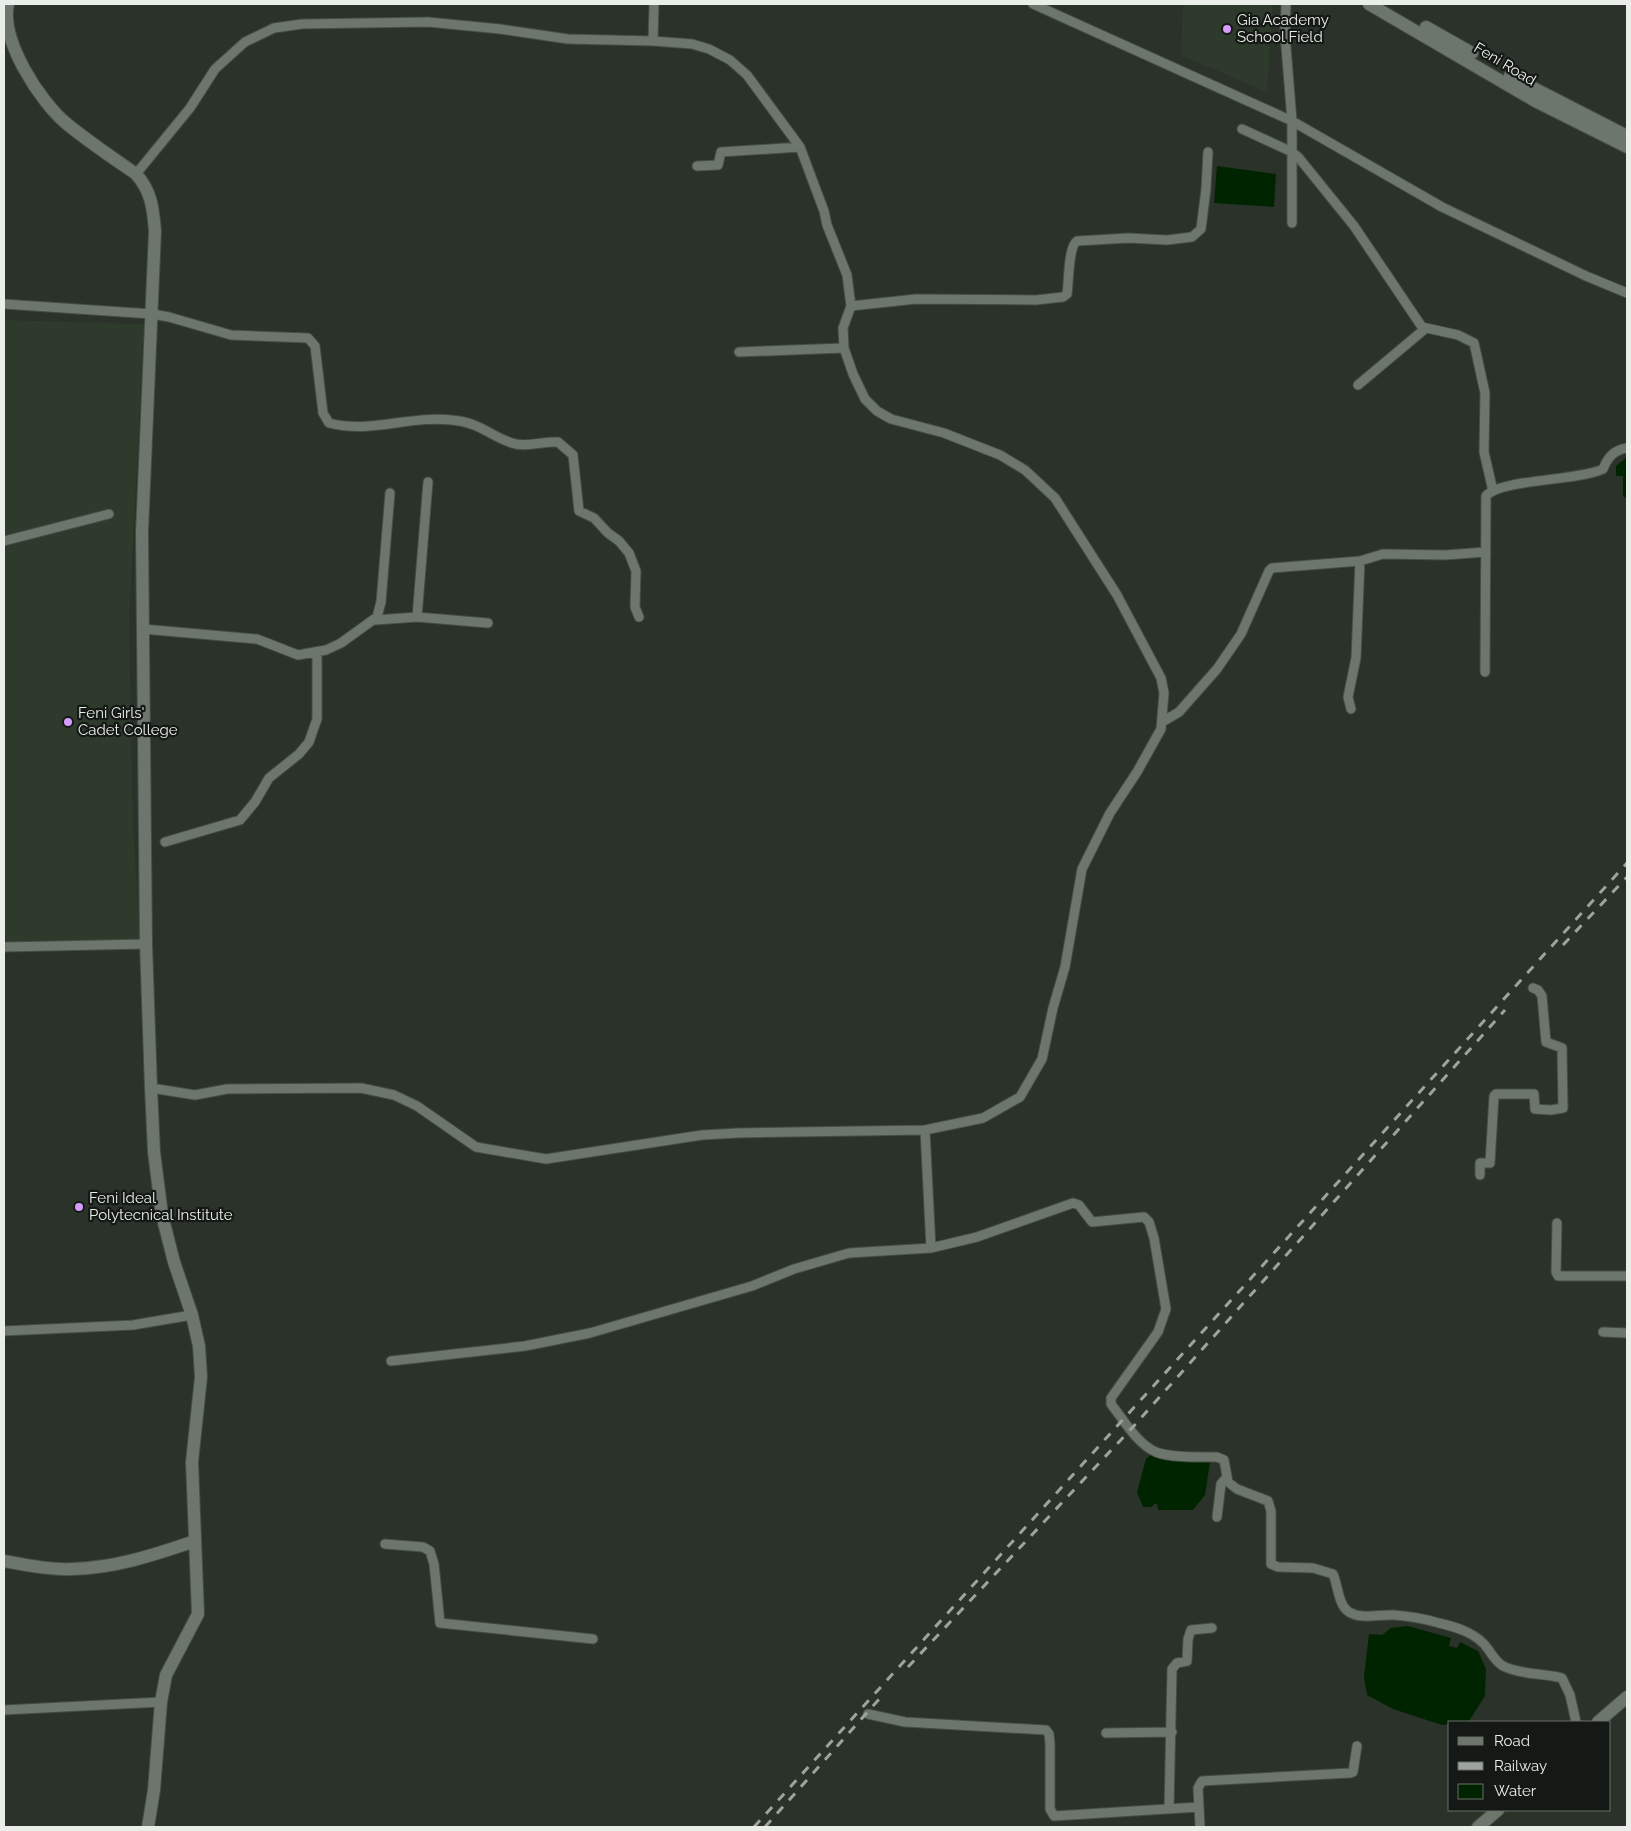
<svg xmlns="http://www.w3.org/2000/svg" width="1631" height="1831" viewBox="0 0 1631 1831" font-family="Raleway,sans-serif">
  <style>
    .built { fill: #2d3a2c }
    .water { fill: #002400 }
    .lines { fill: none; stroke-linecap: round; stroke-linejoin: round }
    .street-casing { stroke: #464d45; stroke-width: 11 }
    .secondary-casing { stroke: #464d45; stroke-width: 14 }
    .street { stroke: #6d766c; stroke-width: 9 }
    .secondary { stroke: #6d766c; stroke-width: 12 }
    .rail { stroke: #9da49c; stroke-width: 3; stroke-dasharray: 9 9; stroke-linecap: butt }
    .poi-dot { fill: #d59cfb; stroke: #151915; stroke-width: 2 }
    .labels { text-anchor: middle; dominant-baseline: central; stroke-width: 4.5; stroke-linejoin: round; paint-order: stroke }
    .poi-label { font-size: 15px; fill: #e9eee8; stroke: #151915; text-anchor: start }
    .street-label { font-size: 15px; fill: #e9eee8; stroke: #151915 }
  </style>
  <rect width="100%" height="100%" fill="#2a3229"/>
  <path class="built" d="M1183 4H1273L1267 92 1181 55Z
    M4 320 144 324 129 623 133 821 140 941 4 945Z"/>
  <path class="water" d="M1217 166 1276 174 1274 207 1214 203Z
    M1627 457V499L1623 496V476H1616V466Z
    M1152 1454 1210 1462 1205 1495 1193 1510H1158L1157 1504H1154L1152 1507H1143L1137 1492 1146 1459Z
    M1408 1626 1451 1638 1449 1646 1457 1648 1460 1642 1478 1651 1486 1669 1485 1696 1469 1721 1442 1725 1393 1709 1367 1695 1364 1677 1369 1634 1382 1635 1391 1628Z"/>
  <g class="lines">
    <defs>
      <path id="street" d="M1033 4 1292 121 1442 207 1586 276 1627 293
        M1286 4 1285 34 1292 121V223
        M653 41 654 4
        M1242 129 1292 152 1299 158 1354 226 1422 327 1458 335 1474 343 1485 393 1484 452 1493 491
        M697 166 718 165 721 152 800 147
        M136 174 190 108 215 69 245 42 274 28 302 24 428 22 500 29 568 39 653 41 692 44 709 49 730 60 747 75 800 147 824 211 827 225 847 275 851 306 843 328 844 348 853 374 865 399 877 411 891 419 944 433 1000 455 1025 470 1055 498 1117 595 1161 678 1164 693 1161 729 1137 772 1110 813 1082 869 1065 967 1053 1008 1042 1059 1020 1097 983 1118 925 1130 738 1133 702 1135 546 1159 476 1147 417 1106 394 1095 361 1088 227 1089 195 1095 151 1088
        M4 304 152 314 169 317 231 335 308 338 315 346 323 413 329 423C370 434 411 415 452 420 479 422 490 436 512 443 525 448 544 441 558 442L573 455 579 511 594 518 608 533 619 541 629 553 636 571 635 607 639 617
        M851 306 916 299 1036 300 1063 297 1067 294C1069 282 1068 247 1077 241L1128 238 1167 240 1192 237 1201 229 1206 189 1208 152
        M739 352 844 348
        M1358 385 1426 328
        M4 541 109 514
        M417 617 428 482
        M375 620 417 617 488 623
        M143 629 257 639 298 655 326 650 341 643 377 617 381 602 390 493
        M1485 672 1486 496C1500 479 1578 481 1603 469 1608 457 1614 450 1627 448
        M1351 709 1348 697 1356 658 1360 561
        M1162 722 1179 712 1217 669 1241 634 1269 571 1272 568 1360 561 1383 554 1445 555 1486 552
        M165 842 240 820 255 802 269 778 299 754 309 742 317 719V653
        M4 947 146 944
        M925 1130 931 1248
        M1480 1175V1163H1490L1494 1096 1496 1094H1534L1535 1109 1551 1110 1563 1108 1562 1048 1546 1042 1542 996 1538 990 1533 988
        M1557 1223 1556 1272 1558 1276H1627
        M4 1331 133 1325 192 1315
        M1603 1332 1627 1333
        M391 1361 525 1346 590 1333 752 1286 794 1269 849 1253 931 1248 977 1237 1073 1203 1079 1205 1092 1222 1144 1217 1149 1222 1154 1238 1166 1309 1158 1332 1111 1398V1404C1123 1419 1137 1444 1156 1452 1170 1458 1201 1457 1217 1457L1224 1460 1228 1482 1237 1489 1268 1501 1271 1511V1564L1278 1567 1313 1568 1333 1574C1338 1585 1338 1605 1349 1612 1362 1620 1378 1614 1394 1615 1408 1616 1425 1619 1439 1623 1456 1627 1477 1633 1488 1649 1493 1656 1495 1661 1503 1666 1521 1675 1543 1673 1562 1678L1570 1695 1576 1722
        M1217 1517 1221 1484 1227 1477
        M385 1544 423 1547 430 1551 434 1564 440 1623 593 1639
        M4 1710 161 1702
        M868 1714 905 1722 1046 1730 1049 1734 1050 1744V1809L1054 1816 1199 1807 1200 1827
        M1106 1733 1172 1732
        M1199 1807 1198 1788 1202 1781 1350 1773 1353 1772 1357 1746
        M1169 1809 1172 1669 1177 1663 1187 1661 1188 1639 1191 1630 1212 1628"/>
      <path id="secondary" d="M8 4C0 40 40 102 67 124 89 142 113 158 136 174 152 192 153 209 155 231L142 532 146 944 151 1088 154 1152 162 1215 174 1262 192 1315 199 1346 201 1377 192 1462 198 1614 166 1675 161 1702 154 1790 148 1827
        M1369 4 1537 102 1627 147
        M1426 27 1472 53
        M1510 76 1627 136
        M4 1561C26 1565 50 1570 72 1569 115 1568 154 1555 195 1541
        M1598 1722 1627 1697
        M1478 1827 1498 1810"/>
    </defs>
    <use href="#street" class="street-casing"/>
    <use href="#secondary" class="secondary-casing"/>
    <use href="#street" class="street"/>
    <use href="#secondary" class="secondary"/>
    <path class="rail" d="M1563 945 1627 877
      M908 1667 1132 1428 1505 1010
      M754 1827 1627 863
      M765 1827 881 1697"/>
  </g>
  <g class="poi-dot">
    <circle cx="1227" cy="29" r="5"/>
    <circle cx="68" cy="722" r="5"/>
    <circle cx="79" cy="1207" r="5"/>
  </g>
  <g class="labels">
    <g class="poi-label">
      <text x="1237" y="20">Gia Academy<tspan x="1237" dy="17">School Field</tspan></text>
      <text x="78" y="713">Feni Girls'<tspan x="78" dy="17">Cadet College</tspan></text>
      <text x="89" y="1198">Feni Ideal<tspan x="89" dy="17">Polytecnical Institute</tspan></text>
    </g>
    <g class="street-label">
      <text transform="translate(1505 64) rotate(31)">Feni Road</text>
    </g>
  </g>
  <rect width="1631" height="1831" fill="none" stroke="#e9eee8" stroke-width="10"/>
  <rect x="1448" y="1721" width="162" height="90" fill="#151915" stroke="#6a6e69"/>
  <rect x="1458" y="1737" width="25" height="8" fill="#6d766c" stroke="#6a6e69"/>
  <text x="1494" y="1746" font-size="15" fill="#e9eee8">Road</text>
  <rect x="1458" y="1762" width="25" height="8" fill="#9da49c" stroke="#6a6e69"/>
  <text x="1494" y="1771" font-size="15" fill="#e9eee8">Railway</text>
  <rect x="1458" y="1784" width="25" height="15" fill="#002400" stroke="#6a6e69"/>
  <text x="1494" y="1796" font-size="15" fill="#e9eee8">Water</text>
</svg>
